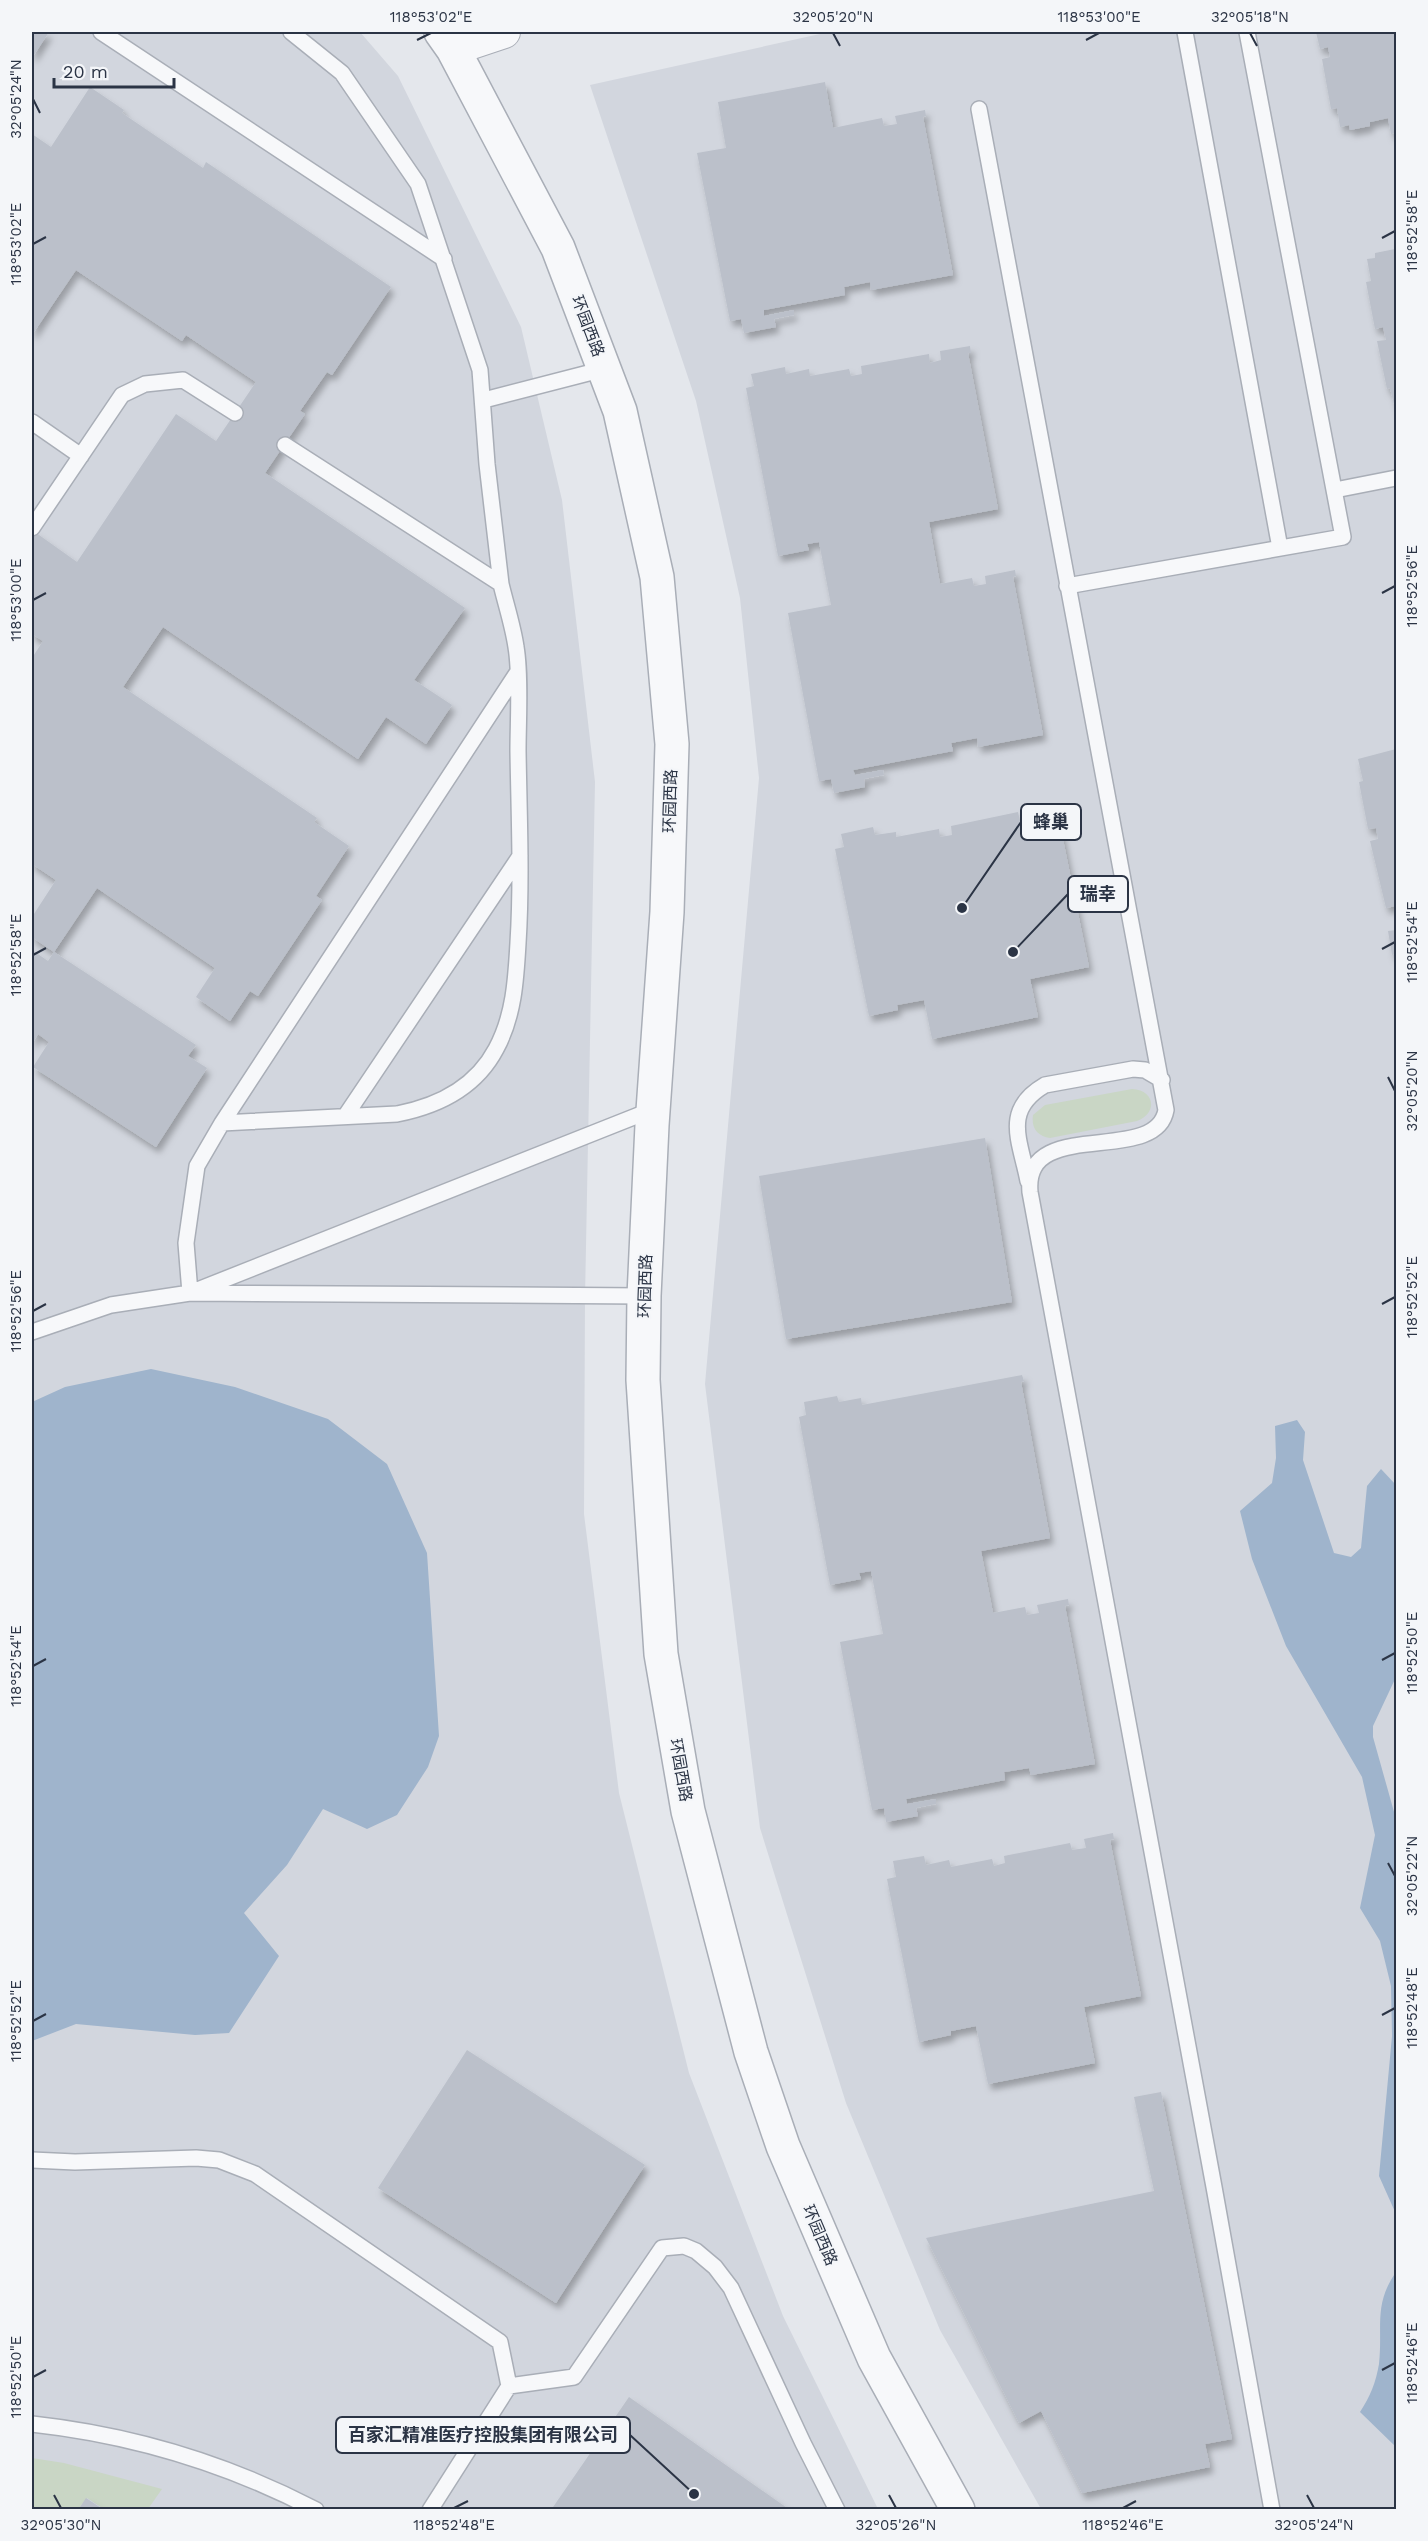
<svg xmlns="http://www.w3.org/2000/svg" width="1428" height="2541" viewBox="0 0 1428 2541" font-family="'Work Sans','Noto Sans SC',sans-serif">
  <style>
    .built { fill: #d2d6de }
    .green { fill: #c9d6c5 }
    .water { fill: #9fb4cc }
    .building { fill: #bbc0ca; filter: url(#shadow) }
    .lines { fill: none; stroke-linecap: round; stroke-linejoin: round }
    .service-casing { stroke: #a9aeb7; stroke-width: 18 }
    .minor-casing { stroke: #a9aeb7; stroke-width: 34 }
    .tertiary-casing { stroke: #a9aeb7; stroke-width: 36 }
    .service { stroke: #f7f8fa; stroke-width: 15 }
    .minor { stroke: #f7f8fa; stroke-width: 32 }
    .tertiary { stroke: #f7f8fa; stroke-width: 33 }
    .ticks { fill: none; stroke: #2b3445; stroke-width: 2 }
    .labels { text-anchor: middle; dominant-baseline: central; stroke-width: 4.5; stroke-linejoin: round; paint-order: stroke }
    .street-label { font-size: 16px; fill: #2b3445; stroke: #f4f6f9 }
    .leader { fill: none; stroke: #2b3445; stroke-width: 2 }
    .callout-dot { fill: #2b3445; stroke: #f4f6f9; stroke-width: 2 }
    .callout { fill: #f4f6f9; stroke: #2b3445; stroke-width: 2 }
    .callout-label { font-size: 18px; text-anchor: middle; font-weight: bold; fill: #2b3445 }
    .neatline { fill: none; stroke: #2b3445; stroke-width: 2 }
    .ticks-label { font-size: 15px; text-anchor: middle; fill: #2b3445 }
  </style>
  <defs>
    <filter id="shadow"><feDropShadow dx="3.5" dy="6" stdDeviation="3" flood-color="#0004"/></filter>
  </defs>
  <rect width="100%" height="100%" fill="#e4e7ec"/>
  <path class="built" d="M32 32H360L398 76 521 327 562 500 595 782 585 1298 584 1514 619 1793 689 2073 783 2316 878 2509 32 2510Z
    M829 32H1396V2509H1041L940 2330 846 2103 760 1828 705 1384 759 778 740 598 696 401 590 85Z"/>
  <path class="green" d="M1132 1089C1155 1090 1158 1113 1137 1121L1050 1138C1038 1136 1031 1129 1033 1115L1045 1105Z
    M32 2458 64 2463 162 2489 148 2509H104L87 2498 78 2509H32Z"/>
  <path class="water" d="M151 1369 235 1387 328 1419 387 1464 427 1553 439 1736 428 1767 397 1815 367 1829 323 1809 287 1865 244 1913 279 1956 229 2033 195 2035 76 2024 32 2041V1402L65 1387Z
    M1297 1420 1305 1432 1303 1460 1334 1553 1351 1557 1361 1548 1367 1486 1381 1469 1396 1485V1677L1373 1726V1737L1396 1819V2214L1379 2176 1392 2036 1391 1986 1380 1941 1360 1908 1375 1835 1362 1777 1286 1646 1252 1559 1240 1511 1272 1483 1276 1458 1275 1426Z
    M1396 2272V2447L1360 2412C1370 2397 1376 2382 1379 2364 1383 2327 1373 2305 1396 2272Z"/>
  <path class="building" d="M32 32H49L32 58Z
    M1316 32H1396V133L1391 134 1388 118 1370 122V126L1350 130 1349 125 1340 127 1337 108 1331 109 1322 59 1330 57 1328 47 1320 49Z
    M825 82 833 128 882 118 884 126 897 124 895 116 925 110 926 116 923 117 953 275 871 290 870 282 844 287 845 295 764 310V316L794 310V315L774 319 776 327 744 333 741 319 730 321 697 153 726 148 718 102Z
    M90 87 124 110 122 113 203 168 206 162 391 287 332 375 327 372 300 411 305 414 265 473 465 608 414 680 452 705 426 744 386 717 358 759 163 627 123 687 317 818 314 822 349 846 316 896 322 900 258 996 250 991 230 1021 196 997 215 968 97 888 54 952 196 1045 188 1056 207 1068 156 1147 33 1067 49 1042 38 1034 32 1044V950L48 961 54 952 32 937V917L56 880 32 864V658L43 641 32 634V530L77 562 176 414 216 441 256 382 186 335 182 341 76 270 32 335V134L51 147Z
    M1395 249 1396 254V412L1390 388 1387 389 1377 341 1386 340 1383 327 1375 329 1366 282 1371 281 1367 259 1375 258V253Z
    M970 346 971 353H968L998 509 929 522 940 584 972 578 974 586 986 584 985 576 1015 570 1016 576 1013 577 1043 735 978 747 977 738 951 743 953 751 853 770 855 775 883 770 884 775 864 779 865 787 834 793 831 779 819 781 788 613 831 605 819 542 807 544 809 550 778 556 746 388 754 386 751 374 785 367 786 374 809 369 810 376 849 369 851 376 862 374 861 366 929 354 930 363 941 360 940 351Z
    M1396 749V906L1386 908 1370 841 1378 839 1376 828 1368 829 1359 782 1363 781 1358 759Z
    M1056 805 1089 967 1030 979 1038 1017 932 1039 924 1000 897 1005 898 1010 869 1016 835 849 844 847 841 834 873 827 875 835 896 832V837L939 829 940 837 952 835 951 826 1018 812 1020 821 1030 819 1028 811Z
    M1396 930V954L1392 955 1388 931Z
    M985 1138 1012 1302 786 1339 759 1176Z
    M1022 1375 1024 1381 1021 1382 1050 1538 981 1551 993 1613 1025 1607 1027 1615 1039 1613 1037 1605 1068 1599 1069 1605 1065 1606 1095 1764 1031 1775 1029 1768 1004 1772 1005 1780 906 1799 907 1804 936 1799V1804L916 1808 918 1816 886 1822 884 1808 872 1810 840 1642 883 1634 871 1571 859 1573 861 1579 830 1585 799 1417 806 1415 804 1402 837 1396 839 1402 861 1398 862 1405Z
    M1113 1833 1114 1839 1110 1840 1141 1996 1084 2007 1095 2063 988 2084 976 2026 951 2031V2035L919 2042 887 1879 896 1877 893 1861 924 1856 926 1865 949 1860 951 1867 992 1859 994 1866 1005 1863 1004 1856 1070 1843 1072 1850 1086 1848 1084 1839Z
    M467 2050 645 2165 556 2303 378 2188Z
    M1161 2092 1232 2439 1205 2444 1210 2467 1082 2493 1041 2411 1019 2423 926 2238 1154 2191 1134 2097Z
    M629 2397 790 2510H551Z
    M86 2498 104 2510H78Z"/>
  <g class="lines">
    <defs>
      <path id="service" d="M101 32 444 259
        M1185 32 1280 548
        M979 109 1166 1110C1156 1167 1023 1115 1030 1192L1214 2187 1272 2510
        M484 400 604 369
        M32 422 81 456
        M285 445 501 584 487 464 480 370 418 184 342 73 291 32
        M1335 490 1396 478
        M32 528 122 395 145 384 183 380 235 413
        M501 584C506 605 513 626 516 647 521 676 518 720 518 751 519 815 522 879 518 943 516 979 514 1016 496 1049 476 1087 438 1106 397 1114L222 1123 197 1166 186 1243 190 1293 654 1109
        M1067 586 1343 537 1247 32
        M346 1115 520 856
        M222 1123 517 673
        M1028 1181C1020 1140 1002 1110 1045 1085L1133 1069 1145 1070 1162 1080
        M32 1332 111 1305 190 1293 644 1296
        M32 2160 75 2162 196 2158 219 2160 255 2174 500 2342 509 2386 430 2510
        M509 2386 574 2377 662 2248 684 2246 696 2251 715 2267 731 2288 803 2443 837 2510
        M32 2424C132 2435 226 2463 316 2510"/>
      <path id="minor" d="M453 49 504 32"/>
      <path id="tertiary" d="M441 32 453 49 558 248 620 411 657 577 672 744 667 912 652 1125 644 1296 643 1380 661 1654 688 1811 751 2052 783 2146 874 2358 958 2510"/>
    </defs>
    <use href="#service" class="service-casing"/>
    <use href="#minor" class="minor-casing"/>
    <use href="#tertiary" class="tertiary-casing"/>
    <use href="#service" class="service"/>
    <use href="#minor" class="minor"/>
    <use href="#tertiary" class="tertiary"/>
  </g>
  <path class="ticks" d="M833 33 840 46M1250 33 1257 46M417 40 431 33M1086 40 1099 33M33 99 40 113M1382 238 1395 231M33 244 46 237M1382 593 1395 586M33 600 46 593M1382 949 1395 942M33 955 46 948M1388 1077 1395 1091M1382 1304 1395 1297M33 1311 46 1304M1382 1660 1395 1653M33 1666 46 1659M1388 1863 1395 1876M1382 2015 1395 2008M33 2021 46 2014M1382 2370 1395 2363M33 2377 46 2370M54 2495 61 2508M889 2495 896 2508M1307 2495 1314 2508M454 2508 468 2501M1123 2508 1136 2501"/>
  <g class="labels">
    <g class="street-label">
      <text transform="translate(588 326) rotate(69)">环园西路</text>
      <text transform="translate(670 801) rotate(-88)">环园西路</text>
      <text transform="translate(645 1286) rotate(-88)">环园西路</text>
      <text transform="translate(681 1770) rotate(80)">环园西路</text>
      <text transform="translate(820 2235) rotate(67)">环园西路</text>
    </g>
  </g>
  <path class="leader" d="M962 908L1021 822M1013 952L1068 894M694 2494L630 2435"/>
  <g class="callout-dot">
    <circle cx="962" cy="908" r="6"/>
    <circle cx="1013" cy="952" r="6"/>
    <circle cx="694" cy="2494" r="6"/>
  </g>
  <g class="callout">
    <rect x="1021" y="804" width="60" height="36" rx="6"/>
    <rect x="1068" y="876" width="60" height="36" rx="6"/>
    <rect x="336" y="2417" width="294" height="36" rx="6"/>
  </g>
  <g class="callout-label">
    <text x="1051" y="828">蜂巢</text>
    <text x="1098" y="900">瑞幸</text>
    <text x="483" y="2441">百家汇精准医疗控股集团有限公司</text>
  </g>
  <rect width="1428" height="2541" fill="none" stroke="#f4f6f9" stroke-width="66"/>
  <path d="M54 78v9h120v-9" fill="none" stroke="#2b3445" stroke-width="3"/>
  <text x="63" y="78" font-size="18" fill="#2b3445" stroke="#f4f6f9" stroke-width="4.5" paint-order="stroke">20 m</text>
  <rect x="33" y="33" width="1362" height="2475" class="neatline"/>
  <g class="ticks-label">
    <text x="431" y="22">118°53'02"E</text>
    <text x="833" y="22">32°05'20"N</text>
    <text x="1099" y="22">118°53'00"E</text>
    <text x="1250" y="22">32°05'18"N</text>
    <text transform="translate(16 99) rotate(-90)" y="5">32°05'24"N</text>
    <text transform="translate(1412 231) rotate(-90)" y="5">118°52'58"E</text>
    <text transform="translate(16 244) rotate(-90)" y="5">118°53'02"E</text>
    <text transform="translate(1412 586) rotate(-90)" y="5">118°52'56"E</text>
    <text transform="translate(16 600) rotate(-90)" y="5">118°53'00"E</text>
    <text transform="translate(1412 942) rotate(-90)" y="5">118°52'54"E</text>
    <text transform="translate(16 955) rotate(-90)" y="5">118°52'58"E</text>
    <text transform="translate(1412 1091) rotate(-90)" y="5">32°05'20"N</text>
    <text transform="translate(1412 1297) rotate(-90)" y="5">118°52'52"E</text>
    <text transform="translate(16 1311) rotate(-90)" y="5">118°52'56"E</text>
    <text transform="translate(1412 1653) rotate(-90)" y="5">118°52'50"E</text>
    <text transform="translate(16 1666) rotate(-90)" y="5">118°52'54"E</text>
    <text transform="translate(1412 1876) rotate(-90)" y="5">32°05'22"N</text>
    <text transform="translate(1412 2008) rotate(-90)" y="5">118°52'48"E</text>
    <text transform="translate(16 2021) rotate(-90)" y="5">118°52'52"E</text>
    <text transform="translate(1412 2363) rotate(-90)" y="5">118°52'46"E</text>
    <text transform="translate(16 2377) rotate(-90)" y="5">118°52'50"E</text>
    <text x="61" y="2530">32°05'30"N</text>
    <text x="454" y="2530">118°52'48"E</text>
    <text x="896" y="2530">32°05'26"N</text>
    <text x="1123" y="2530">118°52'46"E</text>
    <text x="1314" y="2530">32°05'24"N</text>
  </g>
</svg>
